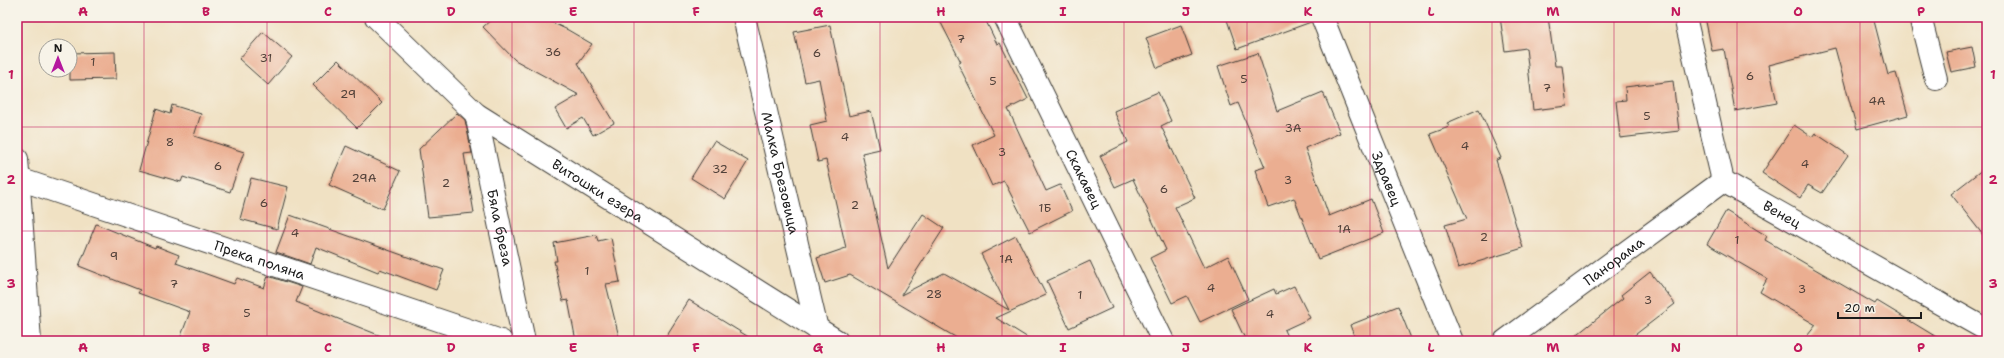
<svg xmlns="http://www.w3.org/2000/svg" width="2004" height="358" viewBox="0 0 2004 358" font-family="'Shantell Sans',sans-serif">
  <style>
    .building { fill: #ebae91 }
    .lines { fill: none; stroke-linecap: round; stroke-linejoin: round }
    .minor-casing { stroke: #3c3a35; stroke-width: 24 }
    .minor { stroke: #fff; stroke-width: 22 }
    .grid { fill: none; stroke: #c2185b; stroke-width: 1; stroke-opacity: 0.55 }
    .labels { text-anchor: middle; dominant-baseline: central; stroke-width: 3; stroke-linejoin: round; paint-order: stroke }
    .number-label { font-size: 12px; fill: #504039 }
    .street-label { font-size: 14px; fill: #1c1c1c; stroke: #f7f3e8 }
    .neatline { fill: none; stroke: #c2185b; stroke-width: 1.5 }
    .grid-label { font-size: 13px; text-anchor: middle; font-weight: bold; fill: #c2185b }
  </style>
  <rect width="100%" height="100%" fill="#f7f3e8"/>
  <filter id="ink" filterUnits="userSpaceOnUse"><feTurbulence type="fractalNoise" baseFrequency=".025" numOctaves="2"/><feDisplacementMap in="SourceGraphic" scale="8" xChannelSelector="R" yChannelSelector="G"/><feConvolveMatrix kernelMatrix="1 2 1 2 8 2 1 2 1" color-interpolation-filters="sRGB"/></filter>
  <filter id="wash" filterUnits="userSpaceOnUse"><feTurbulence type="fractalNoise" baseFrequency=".012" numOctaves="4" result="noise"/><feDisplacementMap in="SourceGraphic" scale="16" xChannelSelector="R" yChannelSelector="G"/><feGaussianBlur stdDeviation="0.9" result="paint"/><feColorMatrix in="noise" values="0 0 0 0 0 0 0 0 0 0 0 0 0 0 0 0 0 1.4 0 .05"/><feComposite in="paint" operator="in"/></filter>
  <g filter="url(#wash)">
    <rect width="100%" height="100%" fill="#f0e1c3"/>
    <g id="blocks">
      <path class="building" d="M494 17H540L568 30 592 44 578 63 614 123 593 135 583 118 566 128 555 109 579 95 515 60 483 27Z
        M938 17H984L997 44 1000 43 1028 99 1008 109 1046 191 1060 185 1072 211 1030 232 1004 181 992 186 973 145 994 135 958 64 961 62Z
        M1226 17H1310L1311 22 1237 49Z
        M1500 17H1548L1555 66H1562L1567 106 1533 110 1526 48 1505 51Z
        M1705 17H1873L1888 75 1896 73 1908 115 1857 129 1835 48 1769 65 1777 103 1735 111 1724 49 1712 51Z
        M830 25 849 116 871 111 880 149 862 153 888 268 923 214 944 228 901 295 944 273 1009 310 981 254 1016 236 1046 295 996 318 1033 341H962L850 275 825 283 817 258 846 248 826 160 818 162 810 125 827 121 819 79 805 82 794 32Z
        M1181 25 1192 55 1157 68 1146 38Z
        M263 32 292 57 268 85 239 59Z
        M1972 47 1976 67 1951 72 1946 52Z
        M115 52 116 79 70 80V53Z
        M1258 53 1277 111 1323 92 1340 133 1305 148 1329 216 1371 199 1384 233 1318 259 1294 198 1268 207 1255 170 1265 167 1238 103 1231 106 1218 66Z
        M338 60 382 103 357 128 313 85Z
        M1673 81 1679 131 1620 138 1616 101 1626 100 1625 87Z
        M1158 92 1171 121 1161 126 1195 198 1175 207 1204 268 1228 256 1248 299 1200 322 1187 296 1172 303 1150 258 1166 250 1133 179 1115 187 1100 156 1128 142 1114 111Z
        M172 105 201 114 194 136 244 152 230 192 183 177 181 182 139 170 156 109 170 114Z
        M1479 109 1501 158 1496 160 1523 248 1458 268 1445 225 1467 219 1430 134 1449 127 1447 123Z
        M457 113 465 120 472 153 464 154 474 213 428 217 419 149Z
        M1794 125 1812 137 1815 133 1848 155 1822 193 1808 185 1800 198 1762 173Z
        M714 141 748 161 725 199 691 178Z
        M346 146 400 171 383 209 329 185Z
        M1987 166V240L1951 194Z
        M251 178 288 187 277 229 240 219Z
        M1726 211 1767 236 1765 240 1875 304 1877 301 1943 341H1803L1816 325 1760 292 1767 279 1707 244Z
        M290 215 444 270 436 290 380 269 378 272 316 247 310 264 276 252Z
        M96 224 155 248 156 246 179 255 176 263 234 284 237 278 264 288 268 276 302 287 296 302 391 340V341H196L181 336 190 312 138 293 140 290 79 266Z
        M596 235 598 241 611 238 620 282 606 284 620 341H576L568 300 563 301 554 261H557L554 243Z
        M1090 261 1112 308 1069 328 1047 281Z
        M1650 272 1675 304 1627 341H1569L1623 298 1621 295Z
        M1294 286 1310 318 1284 330 1289 341H1246L1231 309 1274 289 1276 294Z
        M689 300 755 341H663Z
        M1398 306 1412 341H1356L1350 325Z"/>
    </g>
  </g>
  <g filter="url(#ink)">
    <use href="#blocks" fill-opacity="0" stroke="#3c3a35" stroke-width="1"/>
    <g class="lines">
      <defs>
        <g id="minor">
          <path id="s1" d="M376 17 476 114 837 341"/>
          <path id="s2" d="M744 17 817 329"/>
          <path id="s3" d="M1005 17 1163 341"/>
          <path id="s4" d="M1322 17 1452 341"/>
          <path id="s5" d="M1685 17 1723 181 1987 330"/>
          <path d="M1920 17 1936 79"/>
          <path id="s6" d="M476 114 524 341"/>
          <path d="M17 159 30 341"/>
          <path id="s7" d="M19 179 501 341"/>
          <path id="s8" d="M1505 341 1723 181"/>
        </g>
      </defs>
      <use href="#minor" class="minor-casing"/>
      <use href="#minor" class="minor"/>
    </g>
  </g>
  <path class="grid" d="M144 17V341M267 17V341M390 17V341M512 17V341M634 17V341M757 17V341M880 17V341M1002 17V341M1124 17V341M1247 17V341M1370 17V341M1492 17V341M1614 17V341M1737 17V341M1860 17V341M17 127H1987M17 231H1987"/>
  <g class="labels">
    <g class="number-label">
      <text x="961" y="39">7</text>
      <text x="553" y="52">36</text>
      <text x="817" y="53">6</text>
      <text x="266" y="58">31</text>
      <text x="93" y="62">1</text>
      <text x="1750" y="76">6</text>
      <text x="1244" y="79">5</text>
      <text x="993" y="81">5</text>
      <text x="1547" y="88">7</text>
      <text x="348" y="94">29</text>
      <text x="1877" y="101">4А</text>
      <text x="1647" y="116">5</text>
      <text x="1293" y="128">3А</text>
      <text x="845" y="137">4</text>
      <text x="170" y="142">8</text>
      <text x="1465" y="146">4</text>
      <text x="1002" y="152">3</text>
      <text x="1805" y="164">4</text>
      <text x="218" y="166">6</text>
      <text x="720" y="169">32</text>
      <text x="364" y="178">29А</text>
      <text x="1288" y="180">3</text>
      <text x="446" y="183">2</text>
      <text x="1164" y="189">6</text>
      <text x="264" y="203">6</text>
      <text x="855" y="205">2</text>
      <text x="1045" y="208">1Б</text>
      <text x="1344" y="229">1А</text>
      <text x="295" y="233">4</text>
      <text x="1484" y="237">2</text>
      <text x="1737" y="240">1</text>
      <text x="114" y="256">9</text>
      <text x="1006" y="259">1А</text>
      <text x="587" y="271">1</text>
      <text x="174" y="284">7</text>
      <text x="1211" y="288">4</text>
      <text x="1802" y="289">3</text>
      <text x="934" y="294">28</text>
      <text x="1080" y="295">1</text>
      <text x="1648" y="300">3</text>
      <text x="247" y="313">5</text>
      <text x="1270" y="314">4</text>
    </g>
    <g class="street-label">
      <text stroke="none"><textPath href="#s2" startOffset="160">Малка Брезовица</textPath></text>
      <text stroke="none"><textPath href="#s3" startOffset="180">Скакавец</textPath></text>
      <text stroke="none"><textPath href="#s4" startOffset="174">Здравец</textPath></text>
      <text stroke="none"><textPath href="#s1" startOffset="283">Витошки езера</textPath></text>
      <text stroke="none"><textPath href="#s5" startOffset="236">Венец</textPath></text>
      <text stroke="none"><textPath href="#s6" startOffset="116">Бяла бреза</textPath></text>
      <text stroke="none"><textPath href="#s7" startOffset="254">Прека поляна</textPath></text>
      <text stroke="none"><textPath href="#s8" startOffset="135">Панорама</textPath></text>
    </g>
  </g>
  <rect width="2004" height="358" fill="none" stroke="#f7f3e8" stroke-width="44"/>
  <g transform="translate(58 58)"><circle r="19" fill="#f7f3e8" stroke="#9f9d96"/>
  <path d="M0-3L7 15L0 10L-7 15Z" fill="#b5179e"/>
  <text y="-6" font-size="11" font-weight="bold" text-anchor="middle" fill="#1c1c1c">N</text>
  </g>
  <path d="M1838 312v6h83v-6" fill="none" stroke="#1c1c1c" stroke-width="2"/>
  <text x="1844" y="312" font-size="12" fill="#1c1c1c" stroke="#f7f3e8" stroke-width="3" paint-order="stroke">20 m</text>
  <rect x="22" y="22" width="1960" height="314" class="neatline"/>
  <g class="grid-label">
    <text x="83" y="16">A</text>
    <text x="206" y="16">B</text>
    <text x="328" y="16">C</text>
    <text x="451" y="16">D</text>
    <text x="573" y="16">E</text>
    <text x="696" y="16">F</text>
    <text x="818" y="16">G</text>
    <text x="941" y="16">H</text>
    <text x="1063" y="16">I</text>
    <text x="1186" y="16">J</text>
    <text x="1308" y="16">K</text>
    <text x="1431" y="16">L</text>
    <text x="1553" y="16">M</text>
    <text x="1676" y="16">N</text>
    <text x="1798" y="16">O</text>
    <text x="1921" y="16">P</text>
    <text x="11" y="79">1</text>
    <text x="1993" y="79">1</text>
    <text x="11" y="184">2</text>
    <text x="1993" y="184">2</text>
    <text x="11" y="288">3</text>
    <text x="1993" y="288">3</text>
    <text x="83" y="352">A</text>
    <text x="206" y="352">B</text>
    <text x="328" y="352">C</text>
    <text x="451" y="352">D</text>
    <text x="573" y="352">E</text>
    <text x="696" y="352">F</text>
    <text x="818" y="352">G</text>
    <text x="941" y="352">H</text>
    <text x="1063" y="352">I</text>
    <text x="1186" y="352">J</text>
    <text x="1308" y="352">K</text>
    <text x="1431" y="352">L</text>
    <text x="1553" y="352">M</text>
    <text x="1676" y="352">N</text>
    <text x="1798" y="352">O</text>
    <text x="1921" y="352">P</text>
  </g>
</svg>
